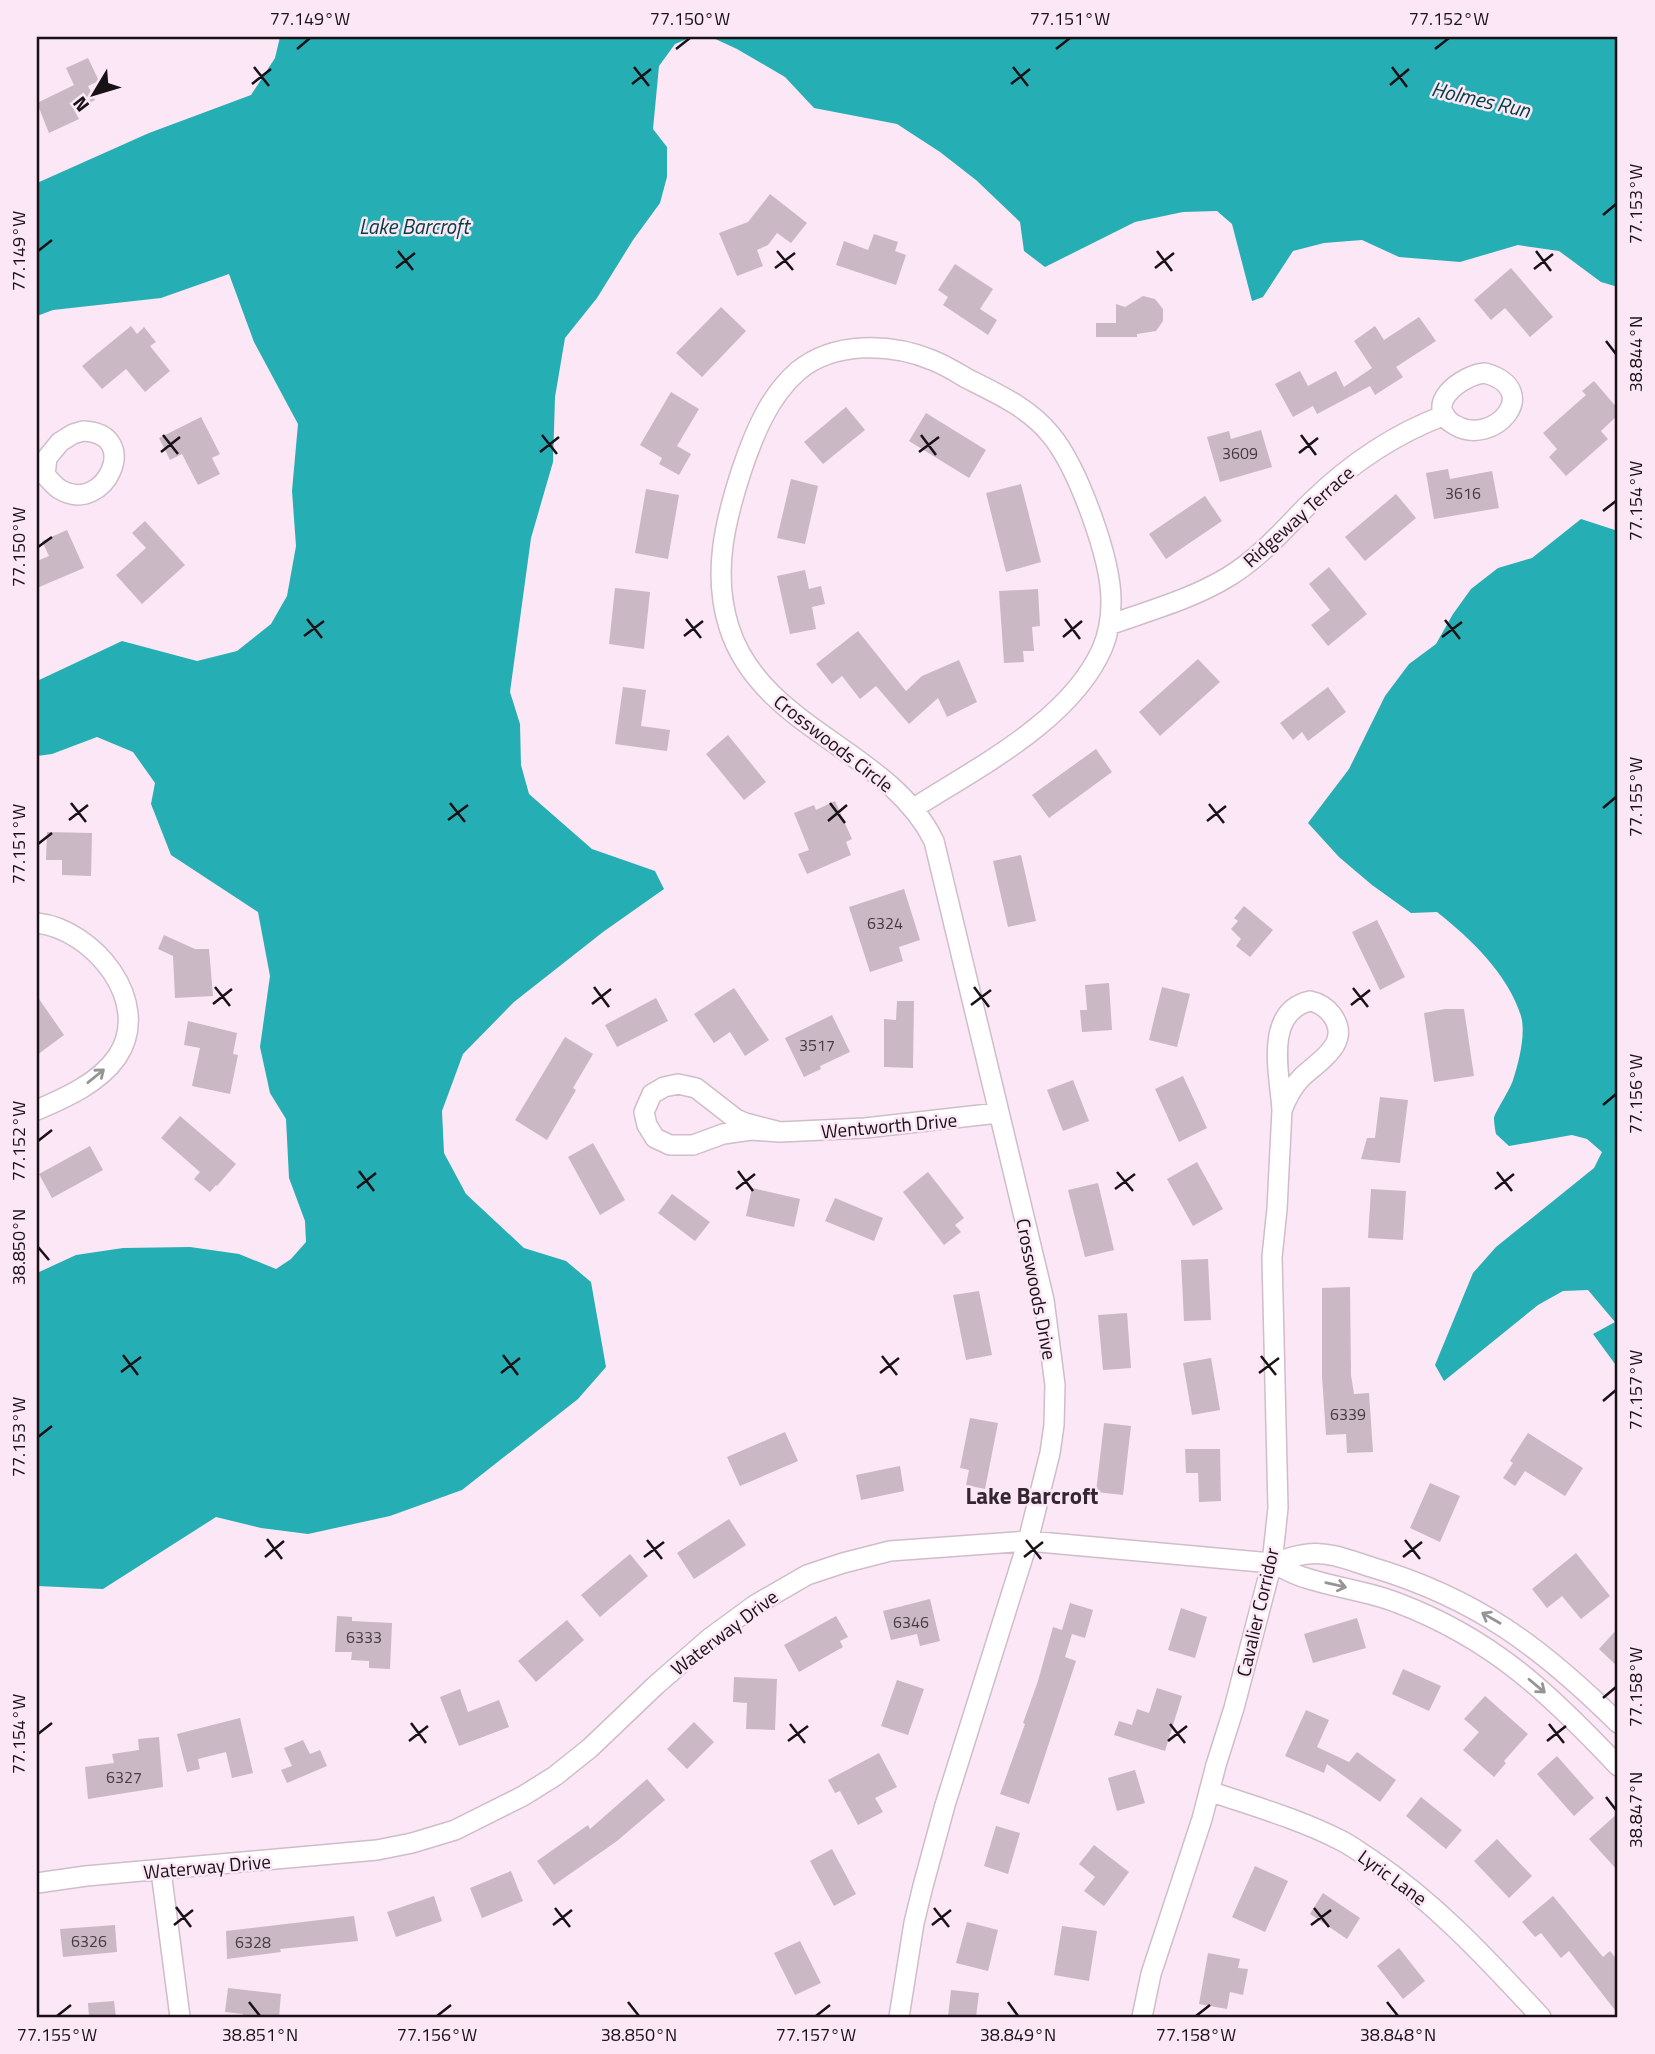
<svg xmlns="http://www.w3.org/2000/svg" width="1655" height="2054" viewBox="0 0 1655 2054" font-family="'Titillium Web',sans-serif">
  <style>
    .water { fill: #25aeb3 }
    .building { fill: #cbb8c5 }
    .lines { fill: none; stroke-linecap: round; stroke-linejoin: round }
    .minor-casing { stroke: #d0bdca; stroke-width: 22 }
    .minor { stroke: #fff; stroke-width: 19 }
    .oneway { stroke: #979496 }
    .ticks { fill: none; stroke: #181116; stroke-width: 2.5 }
    .labels { text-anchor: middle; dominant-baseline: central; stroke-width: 5; stroke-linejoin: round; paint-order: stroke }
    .number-label { font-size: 16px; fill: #453b42 }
    .street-label { font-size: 19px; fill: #181116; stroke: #fbe7f5 }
    .water-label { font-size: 21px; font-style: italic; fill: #003e40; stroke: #fbe7f5 }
    .quarter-label { font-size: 23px; font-weight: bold; fill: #352731; stroke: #fbe7f5 }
    .neatline { fill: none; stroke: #181116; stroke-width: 2.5 }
    .ticks-label { font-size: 18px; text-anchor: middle; fill: #181116 }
  </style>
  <rect width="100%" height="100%" fill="#fbe7f5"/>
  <path class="water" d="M280 37H692L675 44 659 66 653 129 667 147V177L660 203 633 240 597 298 565 338 555 397 553 462 531 538 510 692 520 724 521 765 529 794 592 849 655 871 664 889 603 932 514 1002 463 1054 442 1111 444 1153 466 1194 524 1248 566 1261 591 1282 606 1367 578 1399 462 1490 390 1516 308 1534 261 1528 216 1517 103 1589 37 1586V1273L76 1255 123 1248 190 1247 239 1254 276 1269 291 1259 306 1242 305 1221 289 1178 286 1119 270 1093 260 1047 270 976 258 912 171 855 151 804 155 783 133 752 97 737 52 754 37 756V681L122 641 197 661 237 651 271 624 287 596 296 546 292 491 298 424 254 342 229 274 161 298 53 310 37 316V183L149 133 251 95 275 58Z
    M711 37H1618V287L1601 282 1559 251 1518 245 1460 262 1399 257 1362 240 1324 243 1293 251 1263 297 1252 301 1232 224 1217 211 1183 212 1135 222 1045 267 1024 251 1020 222 976 180 940 152 897 124 814 108 785 77 737 49Z
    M1581 519 1618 531V1368L1593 1334 1615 1322 1588 1290 1563 1291 1538 1305 1444 1381 1435 1365 1473 1273 1496 1247 1594 1168 1602 1152 1587 1139 1572 1135 1509 1146 1496 1134C1495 1129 1494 1122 1494 1118 1495 1112 1510 1090 1513 1080 1519 1062 1526 1034 1521 1016 1508 974 1470 938 1437 912L1411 913 1372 885 1339 857 1308 823 1349 769 1385 696 1409 664 1436 644 1453 614 1471 589 1498 568 1532 558Z"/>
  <path class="building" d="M88 58 99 81 88 86 95 100 74 110 79 119 49 133 37 103 74 85 66 68Z
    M770 194 807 223 791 243 777 233 768 245 757 250 763 266 737 276 719 233 748 222Z
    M874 234 898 242 895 251 906 255 896 285 836 265 844 241 868 250Z
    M955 264 993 289 980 309 997 320 988 335 943 305 948 297 938 290Z
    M1511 268 1553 317 1530 337 1505 308 1491 320 1474 300Z
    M1143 296 1155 299 1163 309V321L1156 331 1137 334V337H1096V323H1116V304L1125 307Z
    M721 307 746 331 702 377 676 353Z
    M1419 317 1436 341 1396 367 1403 377 1375 395 1370 386 1317 414 1313 406 1293 417 1275 384 1300 371 1308 386 1336 371 1344 387 1372 368 1354 341 1375 326 1384 340Z
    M131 326 137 334 144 327 156 342 150 346 170 371 145 392 126 369 102 389 82 366Z
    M1594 381 1618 409V415L1601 431 1608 439 1566 476 1549 457 1557 449 1543 433 1586 395 1582 391Z
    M671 392 699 409 677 446 691 454 679 475 659 464 662 458 640 445Z
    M846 407 865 430 823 464 804 442Z
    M926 413 986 450 969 478 909 441Z
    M201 417 220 454 212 458 220 474 198 485 182 454 170 460 159 438Z
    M1261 430 1272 467 1220 482 1207 437 1229 431 1231 439Z
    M1448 469 1450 479 1492 471 1499 508 1434 519 1426 473Z
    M791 479 818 486 805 544 777 538Z
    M1021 484 1041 562 1006 572 986 493Z
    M646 489 679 495 668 559 635 553Z
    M1396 494 1416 518 1365 561 1345 537Z
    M1205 496 1222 521 1166 559 1149 534Z
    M145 521 185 565 142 604 116 575 146 548 132 533Z
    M67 530 84 568 37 588V561L49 556 42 541Z
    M1329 567 1367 614 1328 646 1311 625 1330 610 1309 584Z
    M805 570 809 589 821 586 825 604 812 607 816 629 790 634 777 576Z
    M615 588 650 592 644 649 609 644Z
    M1038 589 1040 626 1032 627 1034 651H1023L1024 662 1004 663 999 591Z
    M858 631 906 691 922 676 959 660 977 702 947 717 938 698 909 724 876 686 860 699 842 676 832 684 816 664Z
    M1198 659 1220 682 1160 736 1139 712Z
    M623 687 646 690 641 726 670 730 667 751 615 744Z
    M1328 687 1346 712 1308 741 1302 732 1293 740 1280 723Z
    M728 735 766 782 744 800 706 754Z
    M1096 749 1112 772 1049 818 1032 795Z
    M835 801 852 839 846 842 851 855 807 874 798 854 809 850 794 813 814 805 816 810Z
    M47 832 92 833 91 876 62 875V860H46Z
    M1021 855 1036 921 1008 927 993 861Z
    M904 889 920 940 899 947 903 961 870 972 849 907Z
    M1244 906 1273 930 1250 957 1236 946 1241 939 1231 929 1238 921 1234 918Z
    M1377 920 1405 977 1380 990 1352 932Z
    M164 935 195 949H209L213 996 175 998 173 956 158 949Z
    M1109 983 1112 1030 1082 1032 1080 1010H1087L1085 985Z
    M1162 987 1190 994 1177 1047 1149 1040Z
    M734 988 769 1040 745 1056 730 1032 714 1043 694 1014Z
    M37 996 64 1035 37 1055Z
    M656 998 668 1021 617 1047 605 1025Z
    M897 1001H914L913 1068 884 1067V1019L896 1020Z
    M1445 1009H1464L1474 1076 1434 1082 1424 1013Z
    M832 1015 850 1052 820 1066 821 1069 804 1077 785 1038Z
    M188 1021 237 1033 233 1054 238 1055 230 1094 192 1086 200 1048 184 1045Z
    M565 1037 593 1054 573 1088 576 1090 547 1140 515 1120Z
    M1183 1076 1207 1128 1179 1142 1155 1089Z
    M1073 1080 1089 1121 1063 1131 1047 1090Z
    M1380 1097 1408 1100 1400 1163 1361 1159 1367 1138H1375Z
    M180 1116 236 1164 217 1186 216 1185 210 1192 194 1179 200 1172 161 1138Z
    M593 1143 625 1200 600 1215 568 1157Z
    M90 1146 103 1170 52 1198 39 1174Z
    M1197 1162 1223 1209 1193 1226 1167 1179Z
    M928 1172 964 1218 955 1225 961 1232 944 1245 903 1192Z
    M1098 1183 1114 1250 1085 1257 1068 1190Z
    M752 1188 800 1199 794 1227 746 1216Z
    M1371 1189 1406 1191 1403 1240 1368 1238Z
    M672 1194 710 1222 695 1241 658 1213Z
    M835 1198 883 1218 874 1241 825 1221Z
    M1208 1259 1211 1320 1184 1321 1181 1260Z
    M1350 1287 1351 1375 1354 1394 1369 1393 1373 1452 1347 1453 1346 1434 1326 1435 1322 1376V1288Z
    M979 1291 992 1355 966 1360 953 1295Z
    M1127 1313 1131 1368 1103 1370 1098 1315Z
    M1211 1358 1220 1410 1192 1415 1183 1363Z
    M970 1418 998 1423 985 1489 966 1485 969 1470 960 1468Z
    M1104 1423 1131 1426 1123 1495 1096 1492Z
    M785 1432 798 1461 740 1486 727 1457Z
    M1528 1433 1583 1468 1565 1496 1525 1471 1515 1486 1503 1478 1513 1463 1510 1461Z
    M1185 1449H1220L1221 1501 1199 1502 1198 1473H1186Z
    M900 1466 904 1491 861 1500 856 1475Z
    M1430 1483 1460 1496 1440 1542 1410 1528Z
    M729 1519 746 1545 694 1579 677 1553Z
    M1576 1553 1610 1596 1581 1619 1562 1596 1547 1608 1532 1589Z
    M630 1554 648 1576 600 1617 581 1595Z
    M930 1599 940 1641 920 1646 917 1634 891 1640 883 1611Z
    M1070 1603 1093 1610 1085 1638 1072 1634 1065 1657 1076 1661 1029 1804 1000 1794 1025 1724 1023 1723 1038 1681 1053 1627 1062 1630Z
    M1181 1608 1207 1617 1195 1658 1168 1650Z
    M337 1616 352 1617V1621L392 1623 390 1669 369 1668V1661L351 1660 352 1652H335Z
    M836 1616 848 1637 840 1641 843 1647 799 1672 784 1645Z
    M1357 1618 1366 1648 1313 1663 1304 1634Z
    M567 1620 584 1640 536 1682 518 1661Z
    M1618 1628V1667L1599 1649Z
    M1403 1669 1441 1686 1429 1711 1392 1694Z
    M734 1677 777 1679 775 1730 746 1729 747 1703 733 1702Z
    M897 1680 924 1689 908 1735 881 1726Z
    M1157 1688 1182 1696 1165 1751 1114 1735 1119 1721 1132 1725 1137 1709 1149 1713Z
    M460 1689 468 1712 499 1700 509 1727 459 1746 440 1697Z
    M1485 1696 1528 1734 1504 1761 1506 1763 1494 1777 1463 1750 1479 1732 1464 1719Z
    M1306 1710 1329 1720 1317 1747 1349 1762 1357 1752 1396 1780 1380 1802 1327 1764 1324 1773 1285 1756Z
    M240 1718 253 1773 232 1778 226 1752 198 1759 200 1769 187 1772 177 1734Z
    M694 1722 714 1742 687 1769 667 1749Z
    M159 1737 163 1787 88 1799 85 1767 114 1763 112 1754 139 1750 138 1739Z
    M303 1740 310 1754 320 1750 327 1766 287 1783 281 1770 292 1766 284 1748Z
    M879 1753 897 1787 875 1798 883 1812 858 1825 840 1791 835 1793 828 1780Z
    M1557 1756 1594 1798 1574 1816 1537 1774Z
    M1135 1770 1145 1803 1117 1811 1108 1778Z
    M647 1779 665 1800 617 1841 554 1885 537 1861 588 1825 590 1829Z
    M1421 1797 1462 1830 1446 1849 1406 1816Z
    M1618 1813V1871L1589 1839Z
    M996 1826 1020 1833 1008 1874 984 1866Z
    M1497 1839 1532 1876 1509 1898 1474 1861Z
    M1094 1845 1129 1872 1104 1906 1084 1891 1095 1877 1079 1864Z
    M832 1849 856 1894 834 1906 810 1861Z
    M1255 1866 1288 1881 1265 1932 1232 1917Z
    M511 1871 523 1901 482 1918 470 1888Z
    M1323 1893 1360 1918 1347 1939 1310 1914Z
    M434 1896 442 1921 396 1937 387 1912Z
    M1553 1896 1603 1957 1610 1951 1618 1961V2014L1569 1951 1561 1958 1541 1933 1535 1937 1522 1922Z
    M354 1916 358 1941 280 1949 281 1952 227 1959 226 1931Z
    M967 1922 998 1930 988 1971 956 1963Z
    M115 1925 117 1952 63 1957 60 1929Z
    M1062 1926 1097 1931 1089 1981 1054 1975Z
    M800 1941 821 1983 795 1995 774 1953Z
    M1399 1948 1425 1981 1403 1999 1377 1966Z
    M1208 1953 1240 1959 1238 1968 1248 1969 1243 1995 1230 1992 1227 2009 1199 2004Z
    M228 1988 281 1994 279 2017H243V2014L225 2012Z
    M951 1990 979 1993 976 2017H948Z
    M114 2001 116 2017H89L88 2003Z"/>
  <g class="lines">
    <defs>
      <path id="minor" d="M1485 373C1545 390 1493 448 1455 425 1421 406 1461 375 1485 373Z
        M83 431C143 433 105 515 61 490 55 487 50 480 45 475L47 458 60 442 73 434Z
        M1109 625C1148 611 1192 599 1228 577 1260 558 1285 528 1311 502 1350 464 1394 434 1445 415
        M37 923C93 929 154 1002 117 1057 99 1083 65 1098 37 1110
        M1310 1001C1320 1003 1326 1007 1332 1015 1352 1043 1320 1060 1302 1077 1293 1086 1287 1097 1282 1110 1280 1075 1263 1012 1310 1001Z
        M780 1132 751 1130 723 1134 693 1145H670L655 1138 647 1125 644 1112 652 1094 664 1087 678 1084 696 1088 736 1119 745 1123 780 1132 865 1128 998 1113
        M1272 1563C1283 1568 1294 1575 1306 1578 1336 1588 1368 1591 1398 1603 1493 1639 1550 1694 1618 1766
        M1209 1791C1253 1806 1299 1819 1340 1840 1351 1845 1362 1854 1372 1860 1437 1904 1488 1960 1541 2017
        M161 1871 180 2017
        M37 1883 86 1876 377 1850 412 1843 455 1830 523 1796 555 1776 590 1748 656 1685 710 1638 755 1605 807 1575 843 1563 890 1551 1028 1541 1272 1563C1284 1560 1296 1555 1308 1554 1328 1551 1352 1561 1371 1567 1476 1598 1541 1647 1618 1723
        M899 2017 914 1923 923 1886 945 1805 1028 1541 1050 1453 1054 1425 1055 1385 1044 1300 934 841C889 749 761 729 729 627 712 573 725 521 742 469 754 434 769 396 798 371 834 341 891 343 932 360 945 365 956 372 968 379 998 394 1029 408 1051 435 1078 468 1112 560 1111 603 1111 619 1108 635 1102 649 1070 721 978 767 914 808
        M1142 2017 1151 1974 1202 1819 1216 1765 1234 1708 1272 1563 1278 1508 1272 1257 1277 1209 1282 1110"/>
    </defs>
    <use href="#minor" class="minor-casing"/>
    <use href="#minor" class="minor"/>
  </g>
  <defs><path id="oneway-shaft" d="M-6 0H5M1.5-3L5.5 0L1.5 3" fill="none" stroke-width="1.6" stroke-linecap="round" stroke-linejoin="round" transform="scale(1.75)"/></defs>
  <g class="oneway">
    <use href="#oneway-shaft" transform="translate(96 1076) rotate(-39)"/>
    <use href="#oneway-shaft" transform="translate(1336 1585) rotate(13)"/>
    <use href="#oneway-shaft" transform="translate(1491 1618) rotate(-150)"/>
    <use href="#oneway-shaft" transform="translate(1537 1686) rotate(40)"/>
  </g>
  <path class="ticks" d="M297 49 310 38M676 49 690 38M1056 49 1070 38M1435 49 1449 38M254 67 269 86M634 67 649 86M1013 67 1028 86M1392 67 1407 87M252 84 271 69M632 84 651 69M1011 84 1030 69M1390 85 1409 69M1603 215 1616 204M38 251 52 240M398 251 413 270M777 251 793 270M1157 251 1172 271M1536 251 1551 271M396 268 415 253M775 268 795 253M1155 268 1174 253M1534 269 1553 254M1606 341 1616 354M163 435 178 454M542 435 557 454M921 435 936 455M1301 435 1316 455M161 452 180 437M540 452 559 437M919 452 939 437M1299 453 1318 438M1603 511 1616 501M38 547 52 537M307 619 322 638M686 619 701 638M1065 619 1080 639M1445 620 1460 639M304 636 324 621M684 636 703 621M1063 637 1082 621M1442 637 1462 622M71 803 86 822M450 803 465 822M830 803 845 823M1209 804 1224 823M1603 808 1616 797M69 820 88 805M448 820 468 805M828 821 847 805M1207 821 1226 806M38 844 52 833M215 987 230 1006M594 987 609 1007M974 987 989 1007M1353 988 1368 1007M213 1004 232 989M592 1004 611 989M971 1005 991 990M1351 1005 1370 990M1603 1105 1616 1094M38 1141 52 1130M359 1171 374 1191M738 1171 753 1191M1117 1172 1133 1191M1497 1172 1512 1191M357 1188 376 1173M736 1189 755 1174M1115 1189 1135 1174M1495 1189 1514 1174M38 1247 49 1260M123 1355 138 1375M503 1355 518 1375M882 1356 897 1375M1261 1356 1276 1375M121 1372 141 1357M501 1373 520 1358M880 1373 899 1358M1259 1373 1279 1358M1603 1401 1616 1390M38 1437 52 1426M267 1539 282 1559M647 1540 662 1559M1026 1540 1041 1559M1405 1540 1420 1559M265 1557 284 1541M644 1557 664 1542M1024 1557 1043 1542M1403 1557 1422 1542M1603 1698 1616 1687M411 1723 426 1743M790 1724 805 1743M1170 1724 1185 1743M1549 1724 1564 1743M38 1734 52 1723M409 1741 428 1726M788 1741 808 1726M1168 1741 1187 1726M1547 1741 1566 1726M1606 1797 1616 1810M176 1907 191 1927M555 1908 570 1927M934 1908 949 1927M1314 1908 1329 1927M174 1925 193 1910M553 1925 572 1910M932 1925 951 1910M1311 1925 1331 1910M249 2002 260 2016M628 2002 639 2016M1008 2002 1018 2016M1387 2002 1398 2016M57 2016 71 2005M437 2016 451 2005M816 2016 830 2005M1196 2016 1210 2005"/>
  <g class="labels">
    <g class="number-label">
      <text x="1240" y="453">3609</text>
      <text x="1463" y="493">3616</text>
      <text x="885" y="923">6324</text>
      <text x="817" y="1045">3517</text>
      <text x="1348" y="1414">6339</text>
      <text x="911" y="1622">6346</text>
      <text x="364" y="1637">6333</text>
      <text x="124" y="1777">6327</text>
      <text x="89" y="1941">6326</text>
      <text x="253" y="1942">6328</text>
    </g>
    <g class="street-label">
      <text transform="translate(1298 516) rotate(-42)">Ridgeway Terrace</text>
      <text transform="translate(834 743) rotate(38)">Crosswoods Circle</text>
      <text transform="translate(889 1125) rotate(-5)">Wentworth Drive</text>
      <text transform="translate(1037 1289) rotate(79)">Crosswoods Drive</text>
      <text transform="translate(1257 1612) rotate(-77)">Cavalier Corridor</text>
      <text transform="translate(724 1632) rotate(-37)">Waterway Drive</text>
      <text transform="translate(207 1866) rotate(-5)">Waterway Drive</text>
      <text transform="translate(1393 1877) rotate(36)">Lyric Lane</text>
    </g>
    <g class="water-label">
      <text transform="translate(1481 99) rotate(13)">Holmes Run</text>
      <text x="414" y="226">Lake Barcroft</text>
    </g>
    <g class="quarter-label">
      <text x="1032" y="1495">Lake Barcroft</text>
    </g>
  </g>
  <rect width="1655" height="2054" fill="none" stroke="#fbe7f5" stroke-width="77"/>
  <g transform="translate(94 94) rotate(232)" stroke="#fbe7f5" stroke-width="5" paint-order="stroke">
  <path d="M0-5L12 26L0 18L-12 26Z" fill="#181116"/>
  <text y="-10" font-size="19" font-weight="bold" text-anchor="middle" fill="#181116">N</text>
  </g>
  <rect x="38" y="38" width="1578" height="1978" class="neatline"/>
  <g class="ticks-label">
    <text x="310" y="25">77.149°W</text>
    <text x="690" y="25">77.150°W</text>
    <text x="1070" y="25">77.151°W</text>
    <text x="1449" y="25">77.152°W</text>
    <text transform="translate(1636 204) rotate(-90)" y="6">77.153°W</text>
    <text transform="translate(19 251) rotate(-90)" y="6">77.149°W</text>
    <text transform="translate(1636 354) rotate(-90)" y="6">38.844°N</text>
    <text transform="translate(1636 501) rotate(-90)" y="6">77.154°W</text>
    <text transform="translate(19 547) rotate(-90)" y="6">77.150°W</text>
    <text transform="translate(1636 797) rotate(-90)" y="6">77.155°W</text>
    <text transform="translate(19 844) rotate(-90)" y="6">77.151°W</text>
    <text transform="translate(1636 1094) rotate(-90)" y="6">77.156°W</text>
    <text transform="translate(19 1141) rotate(-90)" y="6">77.152°W</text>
    <text transform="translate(19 1247) rotate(-90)" y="6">38.850°N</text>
    <text transform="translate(1636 1390) rotate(-90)" y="6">77.157°W</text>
    <text transform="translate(19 1437) rotate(-90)" y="6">77.153°W</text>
    <text transform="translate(1636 1687) rotate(-90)" y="6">77.158°W</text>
    <text transform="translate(19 1734) rotate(-90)" y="6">77.154°W</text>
    <text transform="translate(1636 1810) rotate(-90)" y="6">38.847°N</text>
    <text x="57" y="2041">77.155°W</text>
    <text x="260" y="2041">38.851°N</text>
    <text x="437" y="2041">77.156°W</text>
    <text x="639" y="2041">38.850°N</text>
    <text x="816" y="2041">77.157°W</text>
    <text x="1018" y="2041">38.849°N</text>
    <text x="1196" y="2041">77.158°W</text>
    <text x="1398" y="2041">38.848°N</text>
  </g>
</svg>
